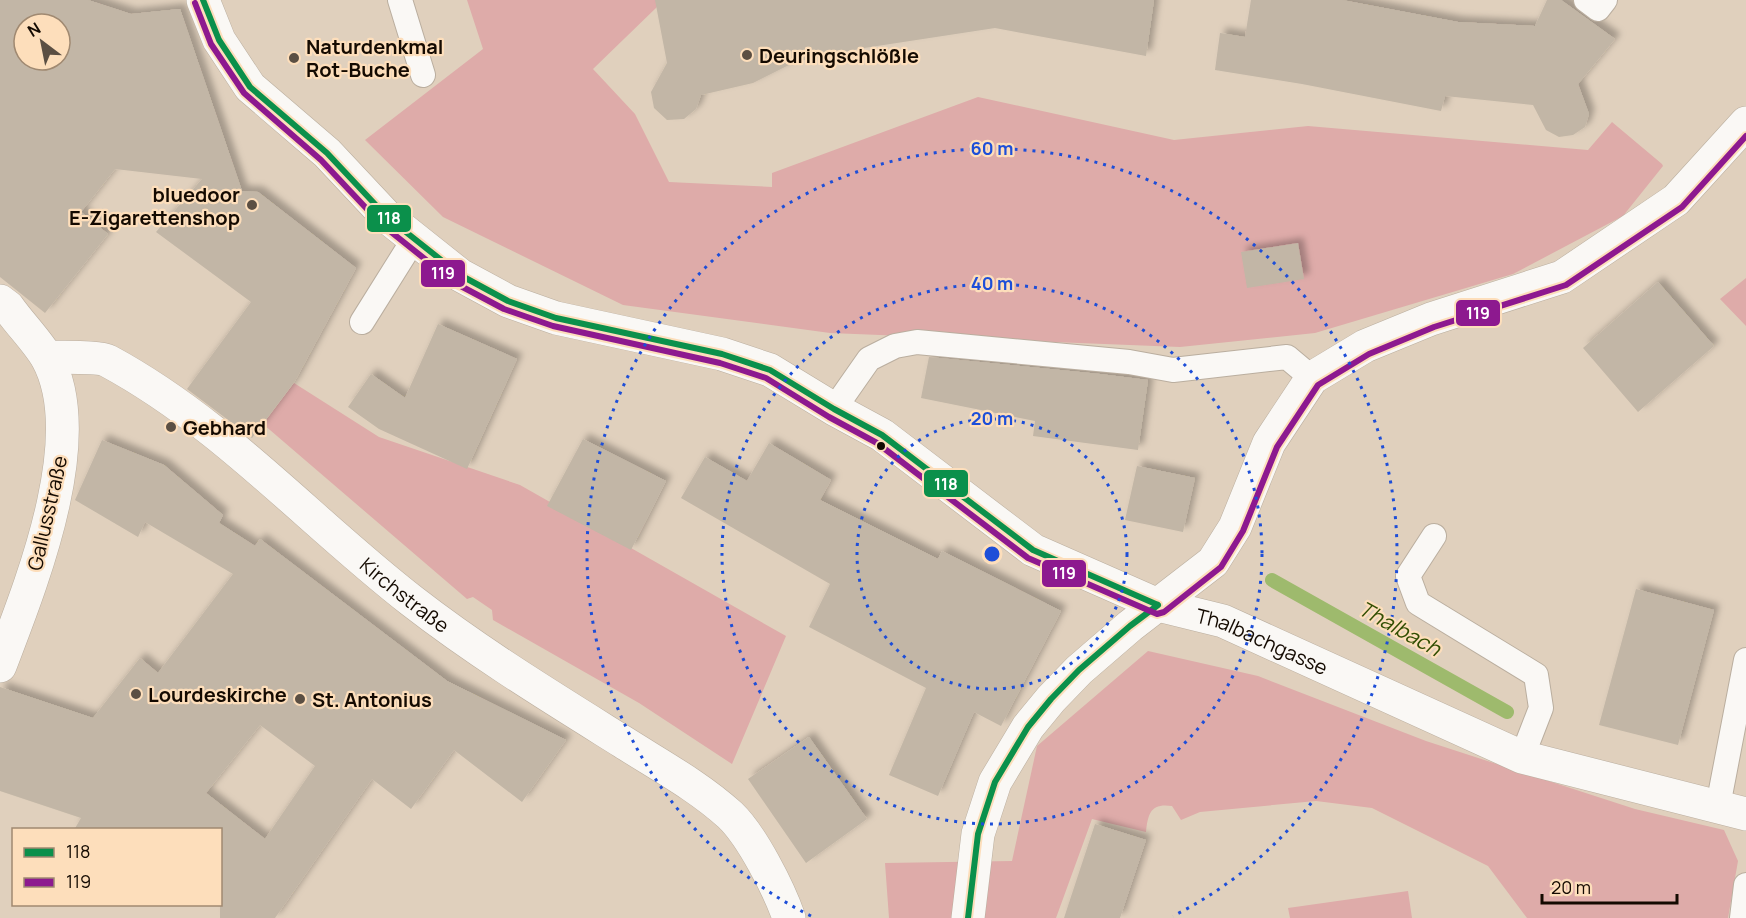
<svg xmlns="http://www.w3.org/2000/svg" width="1746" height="918" viewBox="0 0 1746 918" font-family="Manrope,sans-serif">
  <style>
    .green { fill: #deaba9 }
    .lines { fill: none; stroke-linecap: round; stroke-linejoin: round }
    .stream { stroke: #9eba6d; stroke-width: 14 }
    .building { fill: #c2b6a6; fill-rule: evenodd; filter: url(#shadow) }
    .lane-casing { stroke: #baae9f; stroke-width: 26 }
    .street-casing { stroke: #baae9f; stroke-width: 34 }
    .lane { stroke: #faf8f5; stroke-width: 24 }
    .street { stroke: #faf8f5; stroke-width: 33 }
    .bus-1-casing { stroke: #fddebb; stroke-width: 10 }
    .bus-2-casing { stroke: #fddebb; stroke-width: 10 }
    .bus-1 { stroke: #0b904b; stroke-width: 6 }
    .bus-2 { stroke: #8d198f; stroke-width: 6 }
    .ring { fill: none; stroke: #1d4ed8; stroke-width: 3; stroke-dasharray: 3 6 }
    .poi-dot { fill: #5b4f43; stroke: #fddebb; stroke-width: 2 }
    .bus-dot { fill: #140a01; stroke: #fddebb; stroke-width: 2 }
    .labels { text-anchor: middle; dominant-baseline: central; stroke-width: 4.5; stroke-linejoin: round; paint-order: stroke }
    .poi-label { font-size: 20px; font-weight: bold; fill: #140a01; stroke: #fddebb; text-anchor: start }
    .street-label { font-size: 20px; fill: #140a01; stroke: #fddebb }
    .water-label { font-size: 21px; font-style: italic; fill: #314e02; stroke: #fddebb }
    .centre { fill: #1d4ed8; stroke: #fddebb; stroke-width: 3 }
    .ring-label { font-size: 18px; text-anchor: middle; font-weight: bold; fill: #1d4ed8; stroke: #fddebb; stroke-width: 4.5; stroke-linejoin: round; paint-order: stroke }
    .line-badge { stroke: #fddebb; stroke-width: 2 }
    .badge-label { font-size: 16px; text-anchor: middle; font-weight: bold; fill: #fff }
  </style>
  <defs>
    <filter id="shadow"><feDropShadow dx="5.5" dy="-5.5" stdDeviation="3" flood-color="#0004"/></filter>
  </defs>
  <rect width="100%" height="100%" fill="#e0d0bd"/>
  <path class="green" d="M467 0H656L657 7 593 69 635 114 669 182 772 187V173L978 97 1174 140 1308 126 1588 150 1612 122 1662 164 1663 166 1623 216 1513 274 1315 333 1180 347 830 333 623 305 443 217 365 140 483 49Z
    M1746 278V326L1720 299Z
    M294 383 379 437 520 485 786 636 732 764 639 703 493 620 492 610 473 597 467 599 263 424Z
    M1148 651 1258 676 1426 741 1635 809 1724 830 1738 861 1728 918H1527L1488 866 1372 808 1316 801 1200 812 1181 820 1172 806C1151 803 1148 813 1146 832L1092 819 1056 918H889L885 863 1012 861 1037 746Z
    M1408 891 1412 918H1290L1288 908Z"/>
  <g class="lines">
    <path class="stream" d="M1272 580 1507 712"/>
  </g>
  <path class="building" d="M0 0H88L131 14 180 9 242 191 258 192 356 268 295 381 252 438 187 389 251 302 156 232 202 179 115 169 81 212 108 234 45 313 0 277ZM24 24H60V60H24Z
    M655 0H1154L1146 56 995 28 864 48 795 62 753 83 701 95 696 109 684 119 667 120 654 108 651 92 667 63Z
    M1251 0H1342L1458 22 1535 26 1547 0H1561L1615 39 1578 84 1589 114 1585 127 1573 135 1559 137 1546 130 1533 105 1445 96 1441 111 1302 84 1215 70 1220 33 1245 37Z
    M1298 243 1304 279 1247 288 1241 252Z
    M1658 282 1714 346 1638 412 1583 348Z
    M438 324 517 359 467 469 379 429 348 407 371 374 405 398Z
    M929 357 1100 374 1148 380 1138 450 1033 436 1035 421 921 398Z
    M583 439 666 481 631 550 547 506Z
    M102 440 164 465 223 515 219 523 255 546 260 539 447 681 566 740 522 802 454 750 411 809 372 779 275 918H220V830H74L81 818 0 791V687L93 718 140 658 158 673 233 574 145 522 138 537 75 500ZM260 725 315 766 265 839 206 793Z
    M769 443 831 480 820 500 938 559 942 551 1061 611 1001 726 974 712 938 796 889 775 926 688 809 627 830 584 681 498 705 457 747 481Z
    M1137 466 1195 478 1183 532 1125 520Z
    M1636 589 1714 610 1678 745 1599 725Z
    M809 737 867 819 806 863 748 779Z
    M1095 824 1146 840 1120 918H1064Z"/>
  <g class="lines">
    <defs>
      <path id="lane" d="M400 0 423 75
        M1586 0 1598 9 1605 0
        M362 322 414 239
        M834 409 869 359 895 346 917 342 1129 362 1173 370 1287 357 1312 378
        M1434 536 1408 576 1418 603 1536 675 1541 708 1522 757
        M1718 806 1746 660
        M1742 918 1746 885"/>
      <g id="street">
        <path id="s1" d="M203 0 219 40 250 87 327 153 387 217 460 275 508 301 556 318 722 354 770 370 834 409 882 435 1033 550 1158 605 1223 621 1522 757 1746 814"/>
        <path d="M0 301 8 307C19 323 38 342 47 358 91 438 30 587 0 666"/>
        <path id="s2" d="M47 357C60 358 99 356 108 361 223 423 310 522 412 601 479 653 551 697 623 742 659 765 698 786 730 815 752 836 779 889 789 918"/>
        <path d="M968 918 978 834 995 782 1028 727 1051 699 1079 670 1130 626 1213 562 1235 527 1269 443 1312 378 1365 346 1431 319 1562 277 1676 200 1746 123"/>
      </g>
    </defs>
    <use href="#lane" class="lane-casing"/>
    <use href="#street" class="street-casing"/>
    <use href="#lane" class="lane"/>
    <use href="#street" class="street"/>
    <defs>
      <path id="bus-1" d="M203 0 219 40 250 87 327 153 387 217 460 275 508 301 556 318 722 354 770 370 834 409 882 435 1033 550 1158 605
        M968 918 978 834 995 782 1028 727 1051 699 1079 670 1130 626 1158 605"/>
      <path id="bus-2" d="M195 3 211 44 244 93 321 160 381 224 455 283 504 309 553 326 720 363 766 378 829 417 877 443 1028 558 1157 614 1164 612 1221 567 1243 531 1277 447 1318 385 1369 354 1434 327 1566 285 1682 207 1746 136"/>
    </defs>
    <use href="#bus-1" class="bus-1-casing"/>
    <use href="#bus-2" class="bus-2-casing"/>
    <use href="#bus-1" class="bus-1"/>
    <use href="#bus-2" class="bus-2"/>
  </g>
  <g class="ring">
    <circle cx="992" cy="554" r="135"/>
    <circle cx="992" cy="554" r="270"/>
    <path d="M811 916A405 405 0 1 1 1173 916"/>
  </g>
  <g class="poi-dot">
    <circle cx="747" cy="55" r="6"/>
    <circle cx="294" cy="58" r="6"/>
    <circle cx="252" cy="205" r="6"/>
    <circle cx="171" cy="427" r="6"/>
    <circle cx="136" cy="694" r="6"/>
    <circle cx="300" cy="699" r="6"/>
  </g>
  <circle class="bus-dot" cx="881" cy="446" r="5"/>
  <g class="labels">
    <g class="poi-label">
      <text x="306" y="46">Naturdenkmal<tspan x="306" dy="23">Rot-Buche</tspan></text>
      <text x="759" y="55">Deuringschlößle</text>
      <text x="240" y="194" text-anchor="end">bluedoor<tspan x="240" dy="23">E-Zigarettenshop</tspan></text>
      <text x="183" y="427">Gebhard</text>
      <text x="148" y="694">Lourdeskirche</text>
      <text x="312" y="699">St. Antonius</text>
    </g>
    <g class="street-label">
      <text transform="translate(47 513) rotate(-77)">Gallusstraße</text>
      <text stroke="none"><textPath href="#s2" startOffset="440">Kirchstraße</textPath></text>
      <text stroke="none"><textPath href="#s1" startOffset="1274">Thalbachgasse</textPath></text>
    </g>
    <g class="water-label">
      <text transform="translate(1400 628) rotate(29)">Thalbach</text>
    </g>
  </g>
  <circle cx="992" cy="554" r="9" class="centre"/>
  <g class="ring-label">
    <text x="992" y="155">60 m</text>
    <text x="992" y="290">40 m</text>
    <text x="992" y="425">20 m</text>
  </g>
  <g class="line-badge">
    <rect x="366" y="204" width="46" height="29" rx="6" fill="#0b904b"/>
    <rect x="420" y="259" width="46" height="29" rx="6" fill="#8d198f"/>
    <rect x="1455" y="299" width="46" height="28" rx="6" fill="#8d198f"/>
    <rect x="923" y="469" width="46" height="29" rx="6" fill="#0b904b"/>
    <rect x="1041" y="559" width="46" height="29" rx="6" fill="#8d198f"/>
  </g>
  <g class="badge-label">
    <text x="389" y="224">118</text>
    <text x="443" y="279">119</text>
    <text x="1478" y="319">119</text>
    <text x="946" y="490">118</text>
    <text x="1064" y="579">119</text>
  </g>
  <rect x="12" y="828" width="210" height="78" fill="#fddebb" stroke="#a08971" stroke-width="1.5"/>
  <rect x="24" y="848" width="30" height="9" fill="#0b904b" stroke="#a08971" stroke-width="1.5"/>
  <text x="66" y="858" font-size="18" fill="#140a01">118</text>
  <rect x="24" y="878" width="30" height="9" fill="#8d198f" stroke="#a08971" stroke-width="1.5"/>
  <text x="66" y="888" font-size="18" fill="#140a01">119</text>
  <g transform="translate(42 42) rotate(328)"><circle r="28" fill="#fddebb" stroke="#a08971" stroke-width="1.5"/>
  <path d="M0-4.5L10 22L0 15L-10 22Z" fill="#5b4f43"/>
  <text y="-9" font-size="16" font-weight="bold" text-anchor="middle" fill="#140a01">N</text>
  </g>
  <path d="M1542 894v9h135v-9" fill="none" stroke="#140a01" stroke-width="3"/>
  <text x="1551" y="894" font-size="18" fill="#140a01" stroke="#fddebb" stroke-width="4.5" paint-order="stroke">20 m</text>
</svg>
